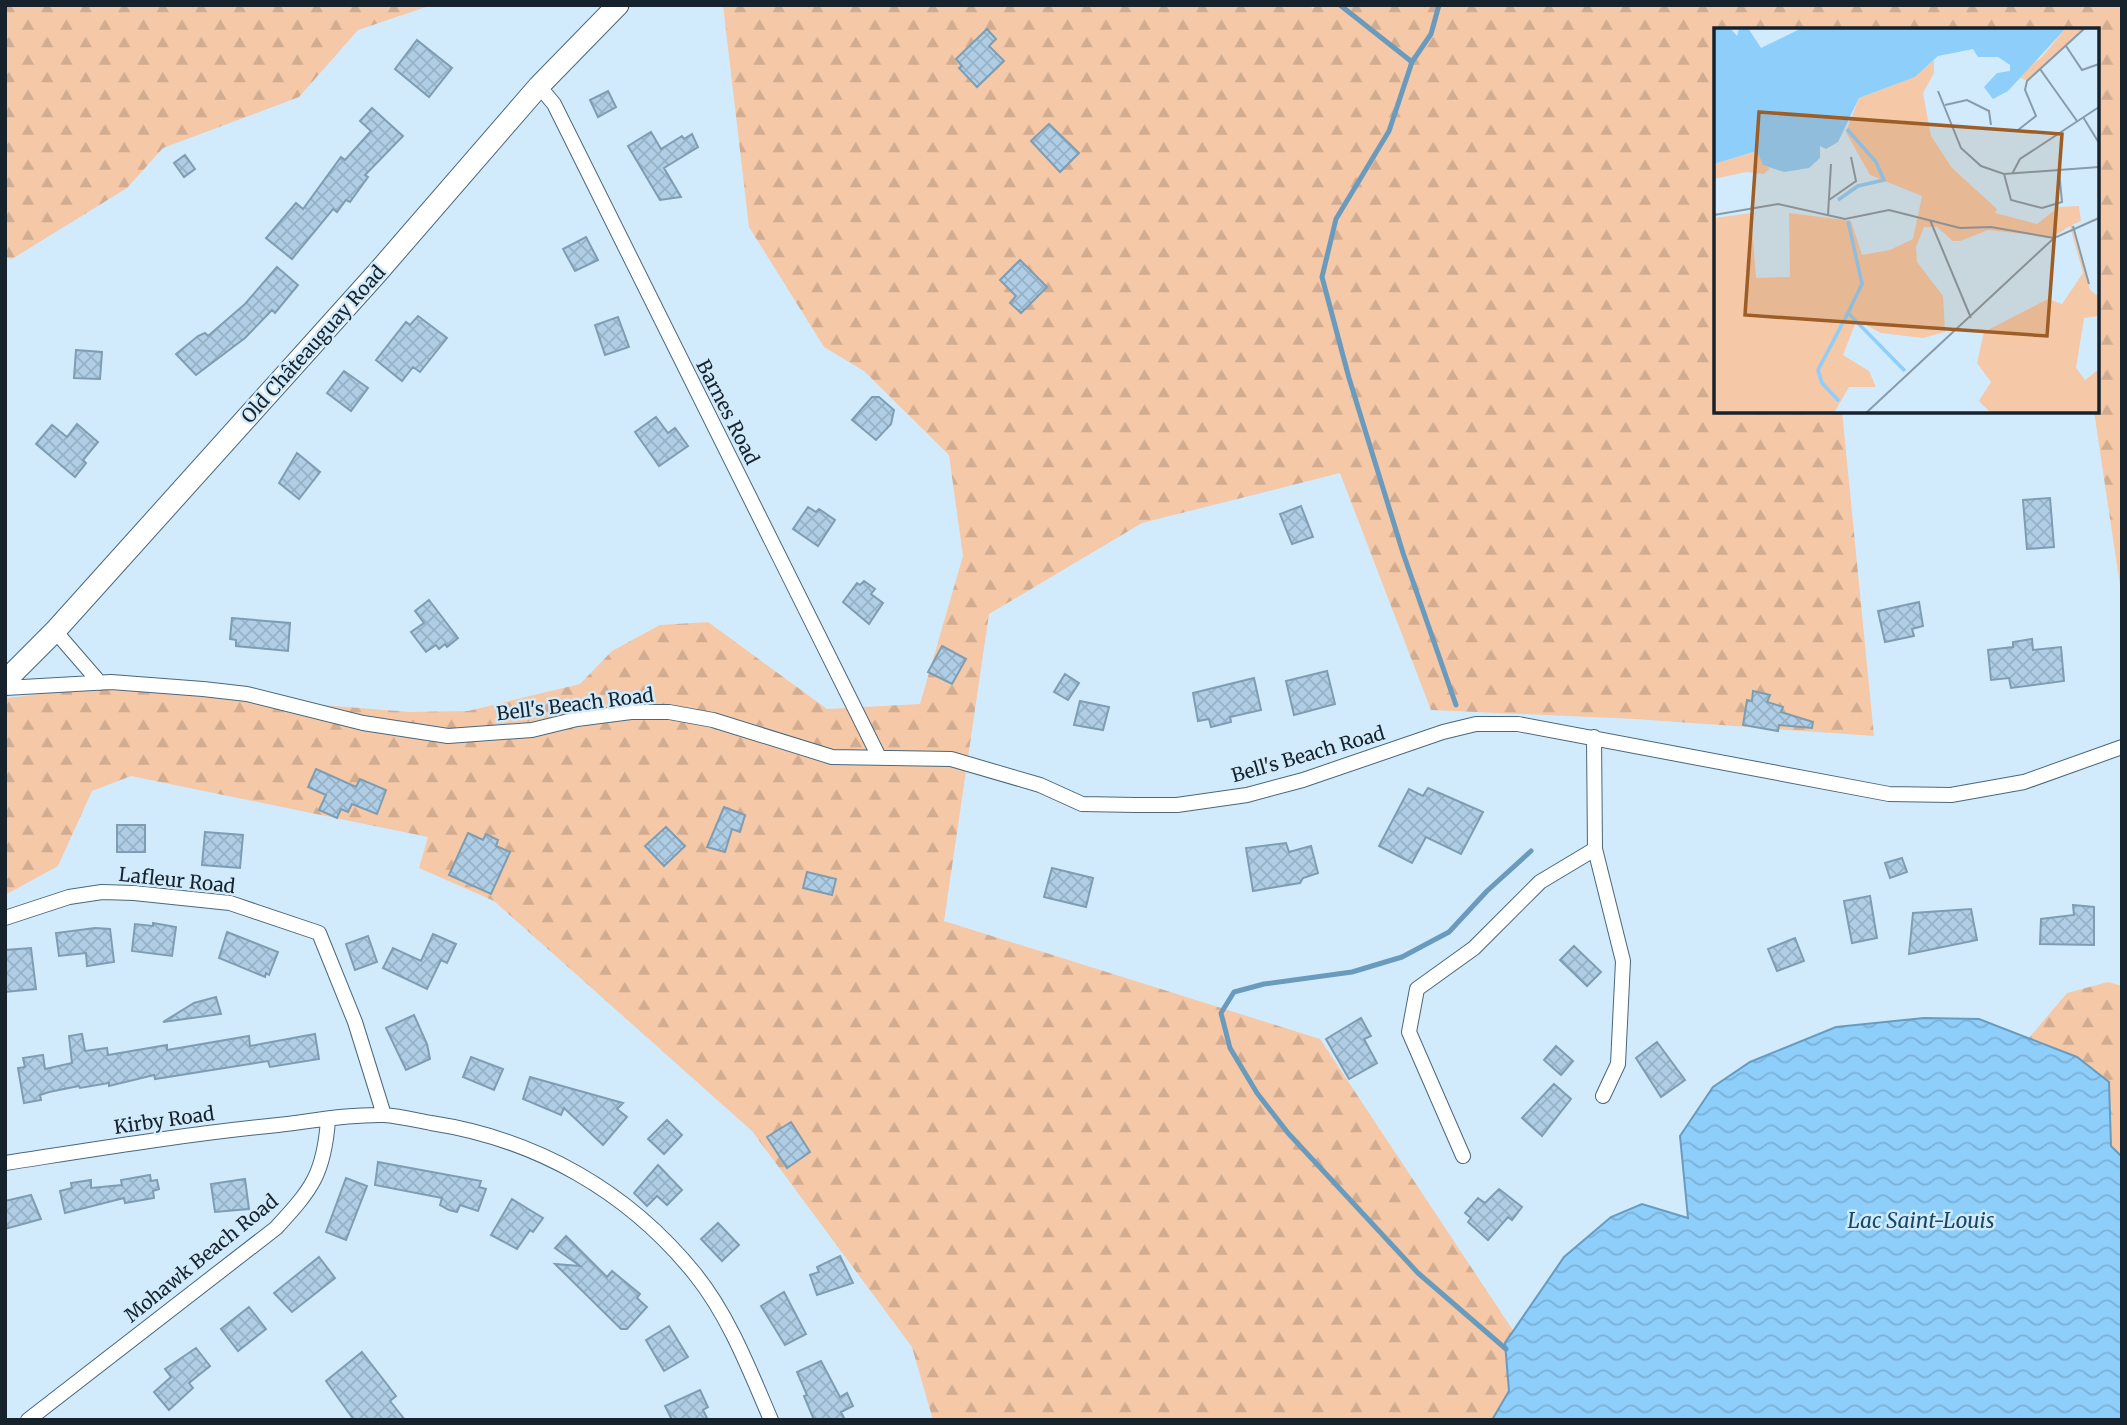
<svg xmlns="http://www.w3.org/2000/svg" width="2127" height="1425" viewBox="0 0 2127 1425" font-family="Merriweather,serif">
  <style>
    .forest { fill: url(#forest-firs) }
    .water { fill: url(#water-waves); stroke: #6a9bbd; stroke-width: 2 }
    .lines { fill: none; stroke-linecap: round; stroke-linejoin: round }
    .stream { stroke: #6a9bbd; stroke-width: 5 }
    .building { fill: url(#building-cross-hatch); stroke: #7e9db2; stroke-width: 2 }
    .street-casing { stroke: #4a677b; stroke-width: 16 }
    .secondary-casing { stroke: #4a677b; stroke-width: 23 }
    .street { stroke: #fff; stroke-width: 14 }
    .secondary { stroke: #fff; stroke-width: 21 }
    .labels { text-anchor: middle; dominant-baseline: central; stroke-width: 5; stroke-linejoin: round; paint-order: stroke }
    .street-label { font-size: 19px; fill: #17232c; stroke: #d1ebfd }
    .water-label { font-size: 21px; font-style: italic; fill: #174866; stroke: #d1ebfd }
    .inset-river { fill: none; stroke: #8ecefb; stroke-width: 3.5 }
    .inset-road { fill: none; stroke: #879ba9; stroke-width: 2 }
    .view { fill: #9c5d26; fill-opacity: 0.15; stroke: #9c5d26; stroke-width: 3.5 }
    .inset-edge { fill: none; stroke: #17232c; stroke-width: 3.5 }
  </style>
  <defs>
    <pattern id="forest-firs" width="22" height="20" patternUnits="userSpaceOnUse" patternTransform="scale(1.75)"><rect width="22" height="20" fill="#f5c8a7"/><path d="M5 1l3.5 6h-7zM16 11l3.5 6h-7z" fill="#d1ac90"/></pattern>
    <pattern id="water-waves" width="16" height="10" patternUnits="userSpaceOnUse" patternTransform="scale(1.75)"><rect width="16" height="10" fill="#8ecefb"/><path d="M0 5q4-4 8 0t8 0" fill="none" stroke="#7ab1d7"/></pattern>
    <pattern id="building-cross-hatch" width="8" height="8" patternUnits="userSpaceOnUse" patternTransform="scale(1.75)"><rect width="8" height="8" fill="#afcee5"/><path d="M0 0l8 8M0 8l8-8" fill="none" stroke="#96b1c5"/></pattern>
  </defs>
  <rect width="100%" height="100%" fill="#d1ebfd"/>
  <path class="forest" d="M5 5H432L358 30 299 97 163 148 127 188 12 259 5 257Z
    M723 5H1304L1313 8 1318 5H2122V599L2094 411H2097V30H1716V411H1842L1874 736 1635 719 1431 710 1340 473 1142 523 989 614 944 921 1320 1039 1514 1332 1505 1343 1509 1391 1492 1420H933L912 1347 752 1131 494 901 419 868 428 837 131 776 92 791 58 866 5 895V701L9 698 94 687 410 712 468 711 580 684 612 651 660 625 708 622 827 709 920 704 963 556 949 455 864 371 824 347 749 227Z
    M2108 982 2122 986 2121 1157 2111 1146 2108 1082 2077 1057 2029 1038 2067 993Z"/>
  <path class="water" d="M1924 1018 1979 1019 2077 1057 2109 1082 2111 1146 2122 1157V1420H1492L1509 1391 1505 1343 1564 1257 1611 1217 1642 1204 1688 1218 1680 1136 1713 1087 1750 1062 1836 1027Z"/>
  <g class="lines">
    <path class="stream" d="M1340 5 1412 62 1389 131 1336 219 1322 277 1349 378 1403 553 1456 705
      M1412 62 1431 34 1439 5
      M1506 1349 1418 1273 1288 1133 1257 1093 1230 1048 1221 1013 1234 992 1264 984 1352 972 1402 957 1449 932 1487 891 1531 851"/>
  </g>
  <path class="building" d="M987 29 996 39 989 46 1004 61 977 87 959 68 962 66 956 59Z
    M417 40 452 68 429 97 395 69Z
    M608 91 616 107 598 117 590 100Z
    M372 108 403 136 365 175 368 177 350 202 346 200 337 212 333 209 292 259 266 238 296 203 303 209 341 157 345 160 371 131 360 121Z
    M1049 124 1079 153 1060 172 1031 141Z
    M651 132 661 149 682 136 684 139 692 134 698 147 664 168 681 197 660 200 628 146Z
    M185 155 195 169 184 177 174 163Z
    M586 237 598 260 575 271 563 249Z
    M1020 260 1047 287 1021 313 1010 303 1016 296 1000 280Z
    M277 267 298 285 275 313 272 310 245 338 196 375 176 354 198 336 205 333 208 336 245 304Z
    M418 316 447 338 420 372 413 367 402 381 376 360 406 322 410 325Z
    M618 317 629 347 605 355 595 325Z
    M76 350 102 352 100 379 74 378Z
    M344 371 368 388 351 411 327 393Z
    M872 397H879L894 410 891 424 876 440 852 420Z
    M656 417 668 433 675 428 688 446 659 466 635 432Z
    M77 424 98 442 83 460 86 463 75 477 36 444 52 425 67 437Z
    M297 453 320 472 299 499 279 483Z
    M2050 498 2054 547 2027 549 2023 500Z
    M1301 506 1313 537 1292 544 1280 514Z
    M808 507 816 512 819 509 835 520 818 546 793 529Z
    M864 581 875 589 871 594 883 603 869 624 843 602 857 583 860 585Z
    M429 600 458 638 447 647 445 644 439 649 436 645 426 652 411 632 424 623 415 611Z
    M1919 602 1923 626 1912 629 1914 636 1885 642 1878 611Z
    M232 618 290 623 288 651 236 646V640L230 639Z
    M2032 639 2033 650 2061 647 2064 681 2011 688 2009 678 1991 680 1988 650 2013 647V642Z
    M942 646 966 659 952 684 928 672Z
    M1327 671 1335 704 1294 715 1286 681Z
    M1065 674 1079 683 1068 700 1054 692Z
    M1254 678 1261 710 1230 717 1231 722 1211 727 1209 719 1198 721 1193 693Z
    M1753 691 1770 695 1767 702 1783 707 1781 712 1813 722 1812 728 1779 725 1778 731 1743 725 1747 700 1752 701Z
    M1080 701 1109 707 1103 730 1074 725Z
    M316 769 356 787 360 779 386 790 377 814 352 804 348 812 341 809 337 818 319 810 326 795 308 787Z
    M1428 788 1483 812 1461 854 1426 837 1412 863 1379 846 1409 789 1423 796Z
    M724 807 745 815 740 832 732 829 725 852 707 847Z
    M117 825H145V852H117Z
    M666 827 685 846 664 866 645 846Z
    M205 832 243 835 240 868 202 865Z
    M468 833 483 840 486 834 498 840 496 846 510 852 491 894 449 875Z
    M1286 843 1289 852 1311 846 1318 873 1303 878 1300 883 1253 891 1246 848Z
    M1902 858 1907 872 1890 878 1885 863Z
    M1052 868 1093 878 1086 907 1044 897Z
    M807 872 836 879 832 895 803 888Z
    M1870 896 1877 938 1852 943 1844 901Z
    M2073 905 2094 907V945L2040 944 2041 919 2074 915Z
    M1971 909 1977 940 1909 954 1913 913Z
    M153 923 176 927 172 956 132 951 135 924 153 926Z
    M95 928 110 929 114 962 87 966 86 953 59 956 56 933Z
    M227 932 278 952 269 975 266 973 265 977 219 958Z
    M433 934 456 944 447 963 441 960 427 989 383 968 393 948 421 961Z
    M368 936 377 962 355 970 346 944Z
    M1795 938 1804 961 1777 971 1768 949Z
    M1574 946 1601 972 1587 986 1560 960Z
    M31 948 36 989 5 992V950Z
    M216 997 221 1014 163 1022 194 1003Z
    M414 1015 427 1044 430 1059 406 1070 386 1028Z
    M1361 1018 1371 1036 1364 1039 1377 1063 1349 1079 1326 1039Z
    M82 1034 85 1051 107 1048 108 1055 167 1045V1050L249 1036 250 1046 315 1034 319 1059 270 1067 268 1061 155 1079 154 1075 109 1086V1083L80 1088 79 1086 49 1092 40 1095 41 1100 24 1103 18 1068 25 1067 23 1058 43 1055 45 1069 72 1063 69 1036Z
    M1657 1042 1685 1080 1661 1097 1636 1058Z
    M1556 1046 1573 1061 1561 1075 1544 1060Z
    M471 1057 503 1069 494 1090 463 1077Z
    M530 1077 623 1103 617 1109 627 1117 603 1145 564 1108 561 1115 523 1099Z
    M1554 1084 1571 1099 1542 1136 1522 1118Z
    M667 1120 682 1135 664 1154 648 1139Z
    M791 1122 810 1152 787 1168 767 1137Z
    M378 1162 481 1181 479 1187 486 1189 478 1211 460 1205 457 1212 449 1210 440 1205 442 1198 375 1185Z
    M658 1165 682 1190 667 1205 657 1196 647 1206 634 1193Z
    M150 1175 151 1181 157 1180 159 1189 153 1191 154 1198 125 1203 124 1198 65 1213 60 1191 72 1188 71 1183 91 1180V1188L122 1185 121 1180Z
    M346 1178 367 1186 346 1240 326 1232Z
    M245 1179 249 1209 215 1212 211 1184Z
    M1499 1189 1522 1207 1512 1220 1508 1217 1488 1240 1468 1222 1471 1218 1465 1213 1478 1198 1485 1203Z
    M31 1195 41 1219 5 1229V1201Z
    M512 1199 543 1218 533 1232 530 1230 517 1249 491 1235Z
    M718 1223 739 1245 722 1261 701 1239Z
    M566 1236 607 1277 612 1271 640 1294 637 1298 647 1307 627 1329H621L555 1264 580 1266 555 1248Z
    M840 1256 853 1283 817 1295 810 1275 819 1272 817 1267Z
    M319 1257 335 1278 292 1312 274 1293Z
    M784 1292 806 1334 785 1345 761 1306Z
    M249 1307 266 1329 238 1351 221 1329Z
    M669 1326 688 1357 664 1371 646 1340Z
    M196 1348 210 1366 189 1383 193 1388 169 1410 154 1392 171 1377 165 1369Z
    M362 1352 396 1396 390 1401 405 1420H354L326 1381Z
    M821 1361 840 1397 847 1393 853 1406 841 1412 845 1420H814L804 1396 807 1395 797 1372Z
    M700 1390 708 1407 703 1410 708 1420H672L665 1406Z"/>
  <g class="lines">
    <defs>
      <path id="street" d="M539 86 554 104 879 757
        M55 631 100 683
        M5 688 111 682 203 689 247 694 363 723 448 736 532 730 577 719 631 712H669L713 720 832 757 951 759 1040 785 1082 804 1136 805H1177L1247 795 1303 780 1443 732 1476 724H1518L1889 794 1951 795 2024 782 2122 747
        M1594 737 1595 849 1623 961 1618 1064 1603 1096
        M5 918 69 897 102 892 134 893 230 903 319 933 355 1022 384 1115
        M1463 1156 1409 1032 1417 989 1474 948 1540 882 1595 849
        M5 1163C96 1149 187 1134 278 1125 313 1121 349 1114 384 1115 399 1116 415 1120 431 1123 536 1139 628 1191 695 1274 729 1316 750 1371 771 1420
        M28 1420 276 1228C312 1189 324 1174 328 1120"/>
      <path id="secondary" d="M5 681 55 631 377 273 539 86 618 5"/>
    </defs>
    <use href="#street" class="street-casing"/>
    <use href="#secondary" class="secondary-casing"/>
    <use href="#street" class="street"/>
    <use href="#secondary" class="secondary"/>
  </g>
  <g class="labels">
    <g class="street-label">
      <text transform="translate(313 344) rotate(-48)">Old Châteauguay Road</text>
      <text transform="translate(728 412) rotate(63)">Barnes Road</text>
      <text transform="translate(575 704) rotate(-7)">Bell's Beach Road</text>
      <text transform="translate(1308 754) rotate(-16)">Bell's Beach Road</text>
      <text transform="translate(177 880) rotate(6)">Lafleur Road</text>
      <text transform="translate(164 1120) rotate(-8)">Kirby Road</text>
      <text transform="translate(201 1258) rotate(-39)">Mohawk Beach Road</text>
    </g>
    <g class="water-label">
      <text x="1921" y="1220">Lac Saint-Louis</text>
    </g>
  </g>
  <g transform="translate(1714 28)">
    <rect width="385" height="385" fill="#d1ebfd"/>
    <path d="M352 0H371L313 53 303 48 328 29Z" fill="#f5c8a7"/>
    <path d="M220 32V45L209 65 217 108 238 140 283 181 281 185 323 196 345 179 365 178 367 193 358 197 376 262 385 269V288L370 290 362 340 371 352 385 341V385H277L265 373 277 354 263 335 270 304 334 271 348 276 369 245 356 198 339 209 274 202 246 213H239L223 199H210L202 219 203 234 229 268 231 304 209 310 167 305 147 294 141 296 129 327 155 343 162 359H135L120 385H0V190L37 185 42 250 76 249 75 185 137 193 148 227 176 222 199 211 208 168 156 147 132 104 145 70 201 49ZM44 123 49 137 56 140 50 146 32 144 0 151V136Z" fill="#f5c8a7"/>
    <path d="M0 0H16L23 8 25 1 34 0 47 20 88 0H352L294 63 279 71 270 59 283 45 296 43V37L284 29H264L259 21 224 28 201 49 145 70 124 114 112 121 106 118V130L95 140 70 144 49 137 43 123 0 136Z" fill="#8ecefb"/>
    <path class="inset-river" d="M124 172 144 158 170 152 162 134 133 101M134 193 148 256 134 285 191 343M125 373 108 355 104 342 134 285"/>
    <path class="inset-road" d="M352 18 368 42 385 36M326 41 363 93M224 63 247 120 267 138 290 146 385 139M231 77 253 72 275 83 277 97M369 89 385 115M304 102 322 88 311 62 313 53 371 0M290 146 297 172 328 180 348 174 345 143M298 146 306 131 385 79M115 172 142 153 137 129M0 187 64 176 131 191 175 182 246 200 277 199 340 210M114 187 117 136M216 192 257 290M359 198 375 256M152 385 340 210 385 190"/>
    <path class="view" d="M45 84 348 106 333 308 31 287Z"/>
    <rect width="385" height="385" class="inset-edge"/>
  </g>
  <rect width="2127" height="1425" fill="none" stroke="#17232c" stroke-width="14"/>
</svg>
